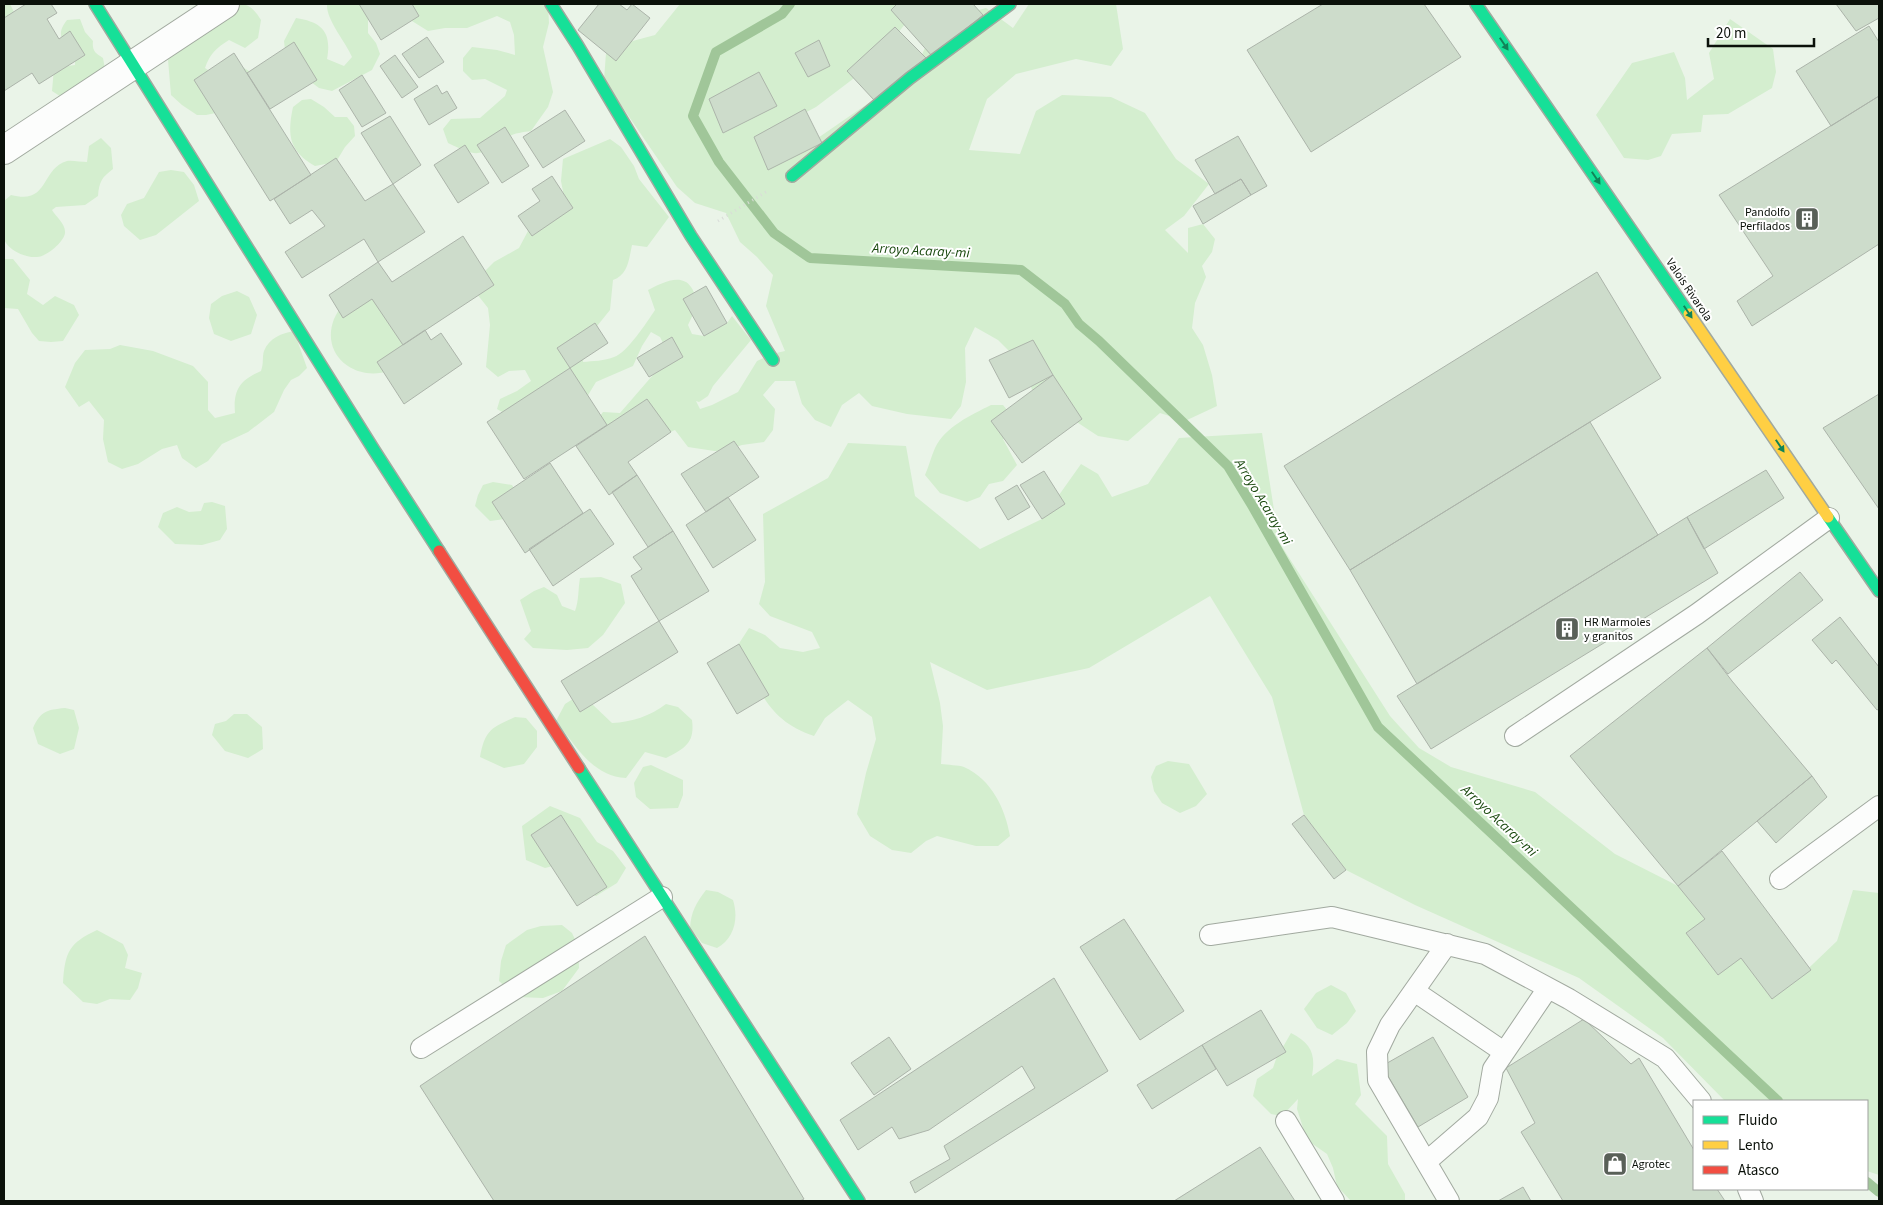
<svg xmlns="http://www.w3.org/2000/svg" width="1883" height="1205" viewBox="0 0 1883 1205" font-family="'Source Sans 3',sans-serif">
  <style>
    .green { fill: #d4eecf }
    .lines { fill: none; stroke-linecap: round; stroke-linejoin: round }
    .stream { stroke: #a0c699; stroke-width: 10 }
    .building { fill: #cddccb; stroke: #acb4aa }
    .lane-casing { stroke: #a1a99f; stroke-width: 22 }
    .street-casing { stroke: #a1a99f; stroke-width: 30 }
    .fast-casing { stroke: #a1a99f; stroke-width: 14 }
    .slow-casing { stroke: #a1a99f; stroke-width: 14 }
    .jam-casing { stroke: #a1a99f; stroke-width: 14 }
    .path { stroke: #d9dcd8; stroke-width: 3; stroke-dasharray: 1 4; stroke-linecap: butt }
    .lane { stroke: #fcfdfc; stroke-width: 20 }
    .street { stroke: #fcfdfc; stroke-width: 28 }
    .fast { stroke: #16e098; stroke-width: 11 }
    .slow { stroke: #ffcf43; stroke-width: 11 }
    .jam { stroke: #f24e42; stroke-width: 11 }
    .oneway { fill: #118358 }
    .labels { text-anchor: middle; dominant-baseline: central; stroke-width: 4; stroke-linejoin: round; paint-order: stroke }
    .poi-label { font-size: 12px; fill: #0b110a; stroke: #fff; text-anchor: start }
    .street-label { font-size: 12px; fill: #0b110a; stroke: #fff }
    .water-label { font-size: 14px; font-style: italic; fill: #18480d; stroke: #fff }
  </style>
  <rect width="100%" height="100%" fill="#eaf4e8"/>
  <path class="green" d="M4 4H10L15 14 8 20 4 19Z
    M220 4C242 4 249 0 261 20L258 38 245 48 229 40C216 48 210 54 205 68L214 74 239 65 262 79 260 94 249 106 206 115H197L182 105 171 95 166 36Z
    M327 4H380L368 15V33L376 43 380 54 372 70 332 91 319 88 311 82 285 50 284 41 296 18C322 22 332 32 327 59L344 66 352 57C346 42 326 20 327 4Z
    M409 4H548L549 23 543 47 553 92 548 107 531 131C524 132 514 133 508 137 478 154 483 160 448 143L443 129 451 119 480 118 505 96 507 90 485 79 472 80 463 71V58L472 47 497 50 515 55 514 35 510 22 497 16 467 28H445L428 31 412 21Z
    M680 4H921L874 63 816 107 767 133 799 151 915 71 936 22 986 8 1013 28 1029 4H1116L1123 49 1111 66 1076 59 1016 74 987 99 969 150 1020 154 1036 111 1062 95 1111 97 1145 113 1176 159 1209 184 1184 216 1165 230 1188 253V228L1203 224 1215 239 1212 252 1202 266 1206 277 1195 303 1192 328 1203 345 1212 375 1217 406 1185 421 1160 413 1128 441 1098 436 1063 413 1032 390 1026 368 998 340 975 327 965 348 966 382 961 406 951 419 907 414 872 406 859 393 842 405 831 427 815 420 802 404 795 381H775L763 395 775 409 773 430 764 442 742 445 721 452 688 447 675 430 668 433 602 436 594 424 603 412 620 413 659 368 665 347 660 337 651 332 642 346 633 366 596 382 576 415 512 418 497 409 500 399 517 391 531 381 525 370 509 371 498 377 486 367 490 325 488 308 473 289 481 275 494 262 519 248 528 231 566 207 561 181 563 159 610 139 621 147 634 166 639 179 669 217 647 247 632 245C629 259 628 275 613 280L610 310 585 341 583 362C592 361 605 361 614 357 627 353 647 322 655 310L648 290C660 284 681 272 691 287 695 292 696 301 697 306L688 325 692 334 704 336 727 323 732 316 751 340 713 386 708 396 699 402 696 401 700 409 712 405 738 392 757 361 772 354 785 351 766 306 773 275 757 257 740 242 726 213 695 203 677 187 604 80 606 53 614 46 655 35Z
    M80 19 85 32 93 41C92 51 95 53 103 58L105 69 69 102 52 91 54 68 75 65C77 43 49 43 67 20Z
    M1730 19 1773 49 1776 72 1772 88 1728 114 1703 115 1701 132 1672 134 1661 156 1648 160 1624 158 1596 115 1632 63 1674 52 1685 78 1687 100 1714 79 1709 53Z
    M311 99 324 107 335 117H347L354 126 355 136 345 147 336 162 315 166C289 151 287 135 293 107L302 100Z
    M101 138 111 148 113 169C102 177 99 182 98 196L85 205 56 207 52 210C56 217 66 224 65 233 64 242 46 257 37 257 27 258 12 252 6 243 1 235 4 211 4 201L11 195C50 205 40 169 67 161 72 160 81 162 87 162L89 146Z
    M171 170 184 172 194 185 199 201 156 235 140 240 124 226 121 215 127 204 144 198 159 172Z
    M4 259H13L30 280 27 294 43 305 55 296 74 305 79 315 63 341 51 342 39 341 32 333 18 309 4 308Z
    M237 291 249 297 257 315 251 334 231 341 214 334 209 318 211 304 222 296Z
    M375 293 412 334 389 371C355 382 320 355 334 319 336 315 339 308 343 306 351 300 365 297 375 293Z
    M294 331 307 368 299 376 291 380 284 390 274 412 248 432 222 444 208 461 196 468 182 458 177 445 162 449 138 464 122 469 108 462 103 439 104 420 89 401 79 407 65 387 75 363 85 350 110 349 120 345 153 351 193 366 208 382V410L215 418 235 413C233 390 240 380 261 371 264 363 262 357 264 351 269 338 282 333 294 331Z
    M991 405H1003L1008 411 1018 435 1003 439 1017 465 1003 481 989 484 980 497 967 502 940 493 925 475C929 466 931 457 935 448 945 427 971 415 991 405Z
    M1262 433 1279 542 1390 716 1419 748 1451 767 1535 792 1615 854 1678 886 1791 985 1837 941 1853 890 1879 893V1175L1867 1171V1101H1725L1663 1038 1579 978 1415 905 1346 870 1304 815 1272 697 1210 596 1089 668 987 690 930 662 940 703 943 726 941 764C948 765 958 765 964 767 992 780 1005 808 1010 836L998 846H976L937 836 926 841 911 853 892 850 870 836 857 814 866 773 876 739 872 717 848 700 825 718 814 736C767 721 757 686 738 645L749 628 765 635 780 648 803 652 820 648 812 632 770 616 759 604 765 582 763 514 828 478 848 443 906 446 915 496 980 549 1042 519 1081 464 1098 474 1112 497 1148 484 1179 438Z
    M493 482 512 485 521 500 505 519 490 521 475 506 478 495 483 485Z
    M212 502 225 506 227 529 220 540 202 545 175 544 158 527 163 513 177 507 189 512 201 511 204 503Z
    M601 577 621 584 625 603 603 635 588 648 567 650 533 648 524 639 531 631 520 600 534 591 544 587 557 595 562 606 575 611C579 600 578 589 580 578Z
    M576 697 591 703 612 723C632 722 650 716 666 704L678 707 692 720C695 743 685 748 666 758L645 752 626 778C592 776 576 746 556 721L565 704Z
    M65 708 74 710 79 728 74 749 60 754 38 744 33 728C41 711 46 710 65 708Z
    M234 714H247L262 727 263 749 248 758 225 751 212 735 215 724 226 721Z
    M515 717 526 718 537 731V747L524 764 504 768 480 757C485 730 491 728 515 717Z
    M1168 761 1189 764 1207 794 1196 806 1180 813 1162 803 1154 791 1151 777 1156 766Z
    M651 765 683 780V795L678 808 650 809 636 797 634 783 643 767Z
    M550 806 580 818 597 842 613 851 626 868 617 883 596 896 578 888 553 866 545 868 526 860 522 826Z
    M706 890 718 892 733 900C739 919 734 939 717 948L702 943 690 928C691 912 696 903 706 890Z
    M562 925 572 933 578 946 579 968 562 991 543 998 517 997 499 981 501 961 506 945 527 930 541 926Z
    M97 930 123 944 128 955 125 968 142 973 138 988 130 1000 110 999 97 1004 83 1002 63 983C65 952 69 943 97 930Z
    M1331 985 1346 993 1356 1011 1347 1023 1332 1035 1317 1028 1304 1009 1316 993Z
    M1291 1033C1311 1043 1316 1054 1312 1076L1337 1059 1357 1064 1361 1095 1355 1104 1387 1136 1388 1164 1405 1194V1201H1351L1337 1186 1333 1168 1327 1154 1307 1140 1297 1109 1298 1099 1282 1116 1271 1114 1253 1096 1257 1079 1273 1068 1276 1059Z"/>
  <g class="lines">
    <path class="stream" d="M790 4 782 14 716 52 693 116 719 162 774 233 810 258 1021 270 1065 304 1079 324 1099 341 1228 466 1253 507 1378 727 1778 1101
      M1867 1182 1879 1192"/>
  </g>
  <path class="building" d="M26 4H51L57 13 47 19 59 39 70 31 85 55 39 84 32 73 4 91V18Z
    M359 4H412L419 16 381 40Z
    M599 4H619L627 10 632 4 650 18 616 61 578 30Z
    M897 4H973L983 15 932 56 891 10Z
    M1323 4H1424L1461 57 1311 152 1247 50Z
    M1836 4H1879V18L1856 31Z
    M1869 26 1879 42V96L1831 126 1796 71Z
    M895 27 926 58 874 100 847 71Z
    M427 37 444 62 419 78 402 54Z
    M819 40 830 66 808 77 795 53Z
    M294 42 317 80 270 109 247 73Z
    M234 53 311 175 270 201 194 80Z
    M395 55 418 87 402 98 380 66Z
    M759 72 777 106 723 133 709 99Z
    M362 75 386 113 362 127 339 90Z
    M437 85 442 94 447 91 457 108 429 125 414 99Z
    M1879 96V244L1752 326 1737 301 1773 276 1719 195Z
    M805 109 822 143 768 170 754 137Z
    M565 110 585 141 543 168 523 137Z
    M390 116 421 165 393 184 361 133Z
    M505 127 529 166 502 183 477 145Z
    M1238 136 1267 186 1251 195 1241 179 1215 194 1195 160Z
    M465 145 489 183 458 203 434 165Z
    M336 158 365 201 393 184 425 232 378 262 364 239 302 278 285 252 325 226 312 210 290 224 274 199Z
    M552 176 573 208 532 236 518 216 540 201 532 189Z
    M1241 179 1251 195 1203 224 1193 206Z
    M463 236 494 285 403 345 372 299 343 318 329 295 378 262 392 282Z
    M1597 272 1661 378 1350 570 1284 466Z
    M706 286 727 323 704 336 683 299Z
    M595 323 608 343 570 368 557 348Z
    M425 330 431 340 441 333 462 364 404 404 377 362Z
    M672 337 683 357 649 377 637 358Z
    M1033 340 1053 375 1009 398 989 360Z
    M570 368 607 425 524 479 487 422Z
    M1053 375 1082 419 1022 463 991 421Z
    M1879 394V509L1823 428Z
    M647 399 671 432 628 462 637 475 609 495 576 446Z
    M1590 422 1658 535 1417 684 1350 570Z
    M734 441 759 477 706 512 681 474Z
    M550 463 583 513 525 553 492 502Z
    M1766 470 1784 498 1704 549 1687 517Z
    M1044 471 1065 504 1042 519 1020 485Z
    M637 475 673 531 648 547 612 492Z
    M1017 485 1030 507 1008 520 995 498Z
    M728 497 756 540 713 568 686 525Z
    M590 509 614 544 553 586 529 549Z
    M1687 517 1718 573 1431 749 1397 696Z
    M673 531 709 591 659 621 631 576 642 569 633 557Z
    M1800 572 1823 600 1728 674 1707 648Z
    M1840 617 1879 667V709L1877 710 1836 660 1832 664 1812 640Z
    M659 621 678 652 580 712 561 681Z
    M739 644 769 695 737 714 707 663Z
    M1707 648 1732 681 1812 776 1678 886 1570 756Z
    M1812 776 1827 797 1776 843 1757 821Z
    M561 815 607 887 577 906 531 835Z
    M1304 815 1346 870 1334 879 1292 824Z
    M1722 851 1811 970 1772 999 1741 958 1718 975 1686 933 1705 919 1678 886Z
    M1124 919 1184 1011 1140 1040 1080 947Z
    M645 936 804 1199 800 1201H494L420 1086Z
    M1054 978 1108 1071 915 1193 910 1182 950 1159 944 1146 1035 1088 1022 1066 929 1130 899 1139 892 1127 858 1150 840 1120Z
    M1261 1010 1286 1052 1227 1086 1202 1045Z
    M1584 1019 1631 1064 1639 1058 1694 1150V1189H1717L1725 1201H1563L1521 1132 1535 1123 1506 1068Z
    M889 1037 911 1069 874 1095 851 1063Z
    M1433 1037 1468 1097 1418 1127 1382 1066Z
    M1202 1045 1216 1069 1152 1109 1137 1085Z
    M1260 1147 1295 1201H1174Z
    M1523 1187 1531 1201H1498Z"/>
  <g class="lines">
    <defs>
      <path id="lane" d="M1515 736 1697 614 1829 518
        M1780 879 1879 806
        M1210 935 1332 917 1485 954 1569 999 1665 1058 1701 1101
        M1447 944 1390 1025 1377 1052 1378 1080 1449 1201
        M1414 991 1504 1052
        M421 1048 662 897
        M1286 1121 1334 1201
        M1426 1162 1478 1117 1488 1098 1493 1069 1548 988
        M1748 1189 1753 1201"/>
      <path id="street" d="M4 150 225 4"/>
      <path id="fast" d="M95 4 374 450 439 551
        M551 4 578 46 691 236 773 360
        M1476 4 1689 314
        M792 176 910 78 1010 4
        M1828 517 1879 591
        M579 768 859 1201"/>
      <path id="slow" d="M1689 314 1828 517"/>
      <path id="jam" d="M439 551 579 768"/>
    </defs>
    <use href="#lane" class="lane-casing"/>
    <use href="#street" class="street-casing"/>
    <use href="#fast" class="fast-casing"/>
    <use href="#slow" class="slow-casing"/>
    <use href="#jam" class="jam-casing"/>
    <path class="path" d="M718 221 766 192"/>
    <use href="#lane" class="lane"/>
    <use href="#street" class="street"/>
    <use href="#fast" class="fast"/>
    <use href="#slow" class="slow"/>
    <use href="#jam" class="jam"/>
  </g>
  <defs><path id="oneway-solid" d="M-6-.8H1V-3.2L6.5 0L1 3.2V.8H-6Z" transform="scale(1.25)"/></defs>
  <g class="oneway">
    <use href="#oneway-solid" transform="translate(1504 44) rotate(56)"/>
    <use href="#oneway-solid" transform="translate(1596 178) rotate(56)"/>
    <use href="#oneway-solid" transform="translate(1688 312) rotate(56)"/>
    <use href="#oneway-solid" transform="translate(1780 446) rotate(56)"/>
  </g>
  <defs>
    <symbol id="building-square" viewBox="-11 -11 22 22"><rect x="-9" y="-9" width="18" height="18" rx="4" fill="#596058" stroke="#fff"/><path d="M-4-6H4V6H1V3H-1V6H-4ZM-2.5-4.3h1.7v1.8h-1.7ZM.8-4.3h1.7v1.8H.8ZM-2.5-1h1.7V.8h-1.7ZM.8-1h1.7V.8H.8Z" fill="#fff"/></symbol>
    <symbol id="shop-square" viewBox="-11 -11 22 22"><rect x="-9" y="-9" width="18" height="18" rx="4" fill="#596058" stroke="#fff"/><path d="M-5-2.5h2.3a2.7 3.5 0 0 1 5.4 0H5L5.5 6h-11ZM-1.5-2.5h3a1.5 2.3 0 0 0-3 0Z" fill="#fff"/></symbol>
  </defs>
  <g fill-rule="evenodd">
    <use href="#building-square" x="1793" y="205" width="28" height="28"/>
    <use href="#building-square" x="1553" y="615" width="28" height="28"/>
    <use href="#shop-square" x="1601" y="1150" width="28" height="28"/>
  </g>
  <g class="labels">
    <g class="poi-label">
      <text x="1790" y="212" text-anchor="end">Pandolfo<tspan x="1790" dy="14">Perfilados</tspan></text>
      <text x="1584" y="622">HR Marmoles<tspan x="1584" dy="14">y granitos</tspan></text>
      <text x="1632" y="1164">Agrotec</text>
    </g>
    <g class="street-label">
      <text transform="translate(1689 290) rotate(56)">Valois Rivarola</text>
    </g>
    <g class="water-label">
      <text transform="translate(921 251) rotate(3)">Arroyo Acaray-mi</text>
      <text transform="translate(1263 502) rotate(59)">Arroyo Acaray-mi</text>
      <text transform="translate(1499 821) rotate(43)">Arroyo Acaray-mi</text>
    </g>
  </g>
  <rect width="1883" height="1205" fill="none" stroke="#0b110a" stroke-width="10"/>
  <rect x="1693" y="1100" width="175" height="90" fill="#ffffff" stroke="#9da09d"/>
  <rect x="1703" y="1116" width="25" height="8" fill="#16e098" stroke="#9da09d"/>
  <text x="1738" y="1125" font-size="15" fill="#0b110a">Fluido</text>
  <rect x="1703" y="1141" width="25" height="8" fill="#ffcf43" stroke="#9da09d"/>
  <text x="1738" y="1150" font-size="15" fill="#0b110a">Lento</text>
  <rect x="1703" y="1166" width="25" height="8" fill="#f24e42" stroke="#9da09d"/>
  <text x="1738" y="1175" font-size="15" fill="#0b110a">Atasco</text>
  <path d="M1708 38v8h106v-8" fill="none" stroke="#0b110a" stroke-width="2.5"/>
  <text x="1716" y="38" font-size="15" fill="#0b110a" stroke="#ffffff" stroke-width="4" paint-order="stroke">20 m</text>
</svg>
